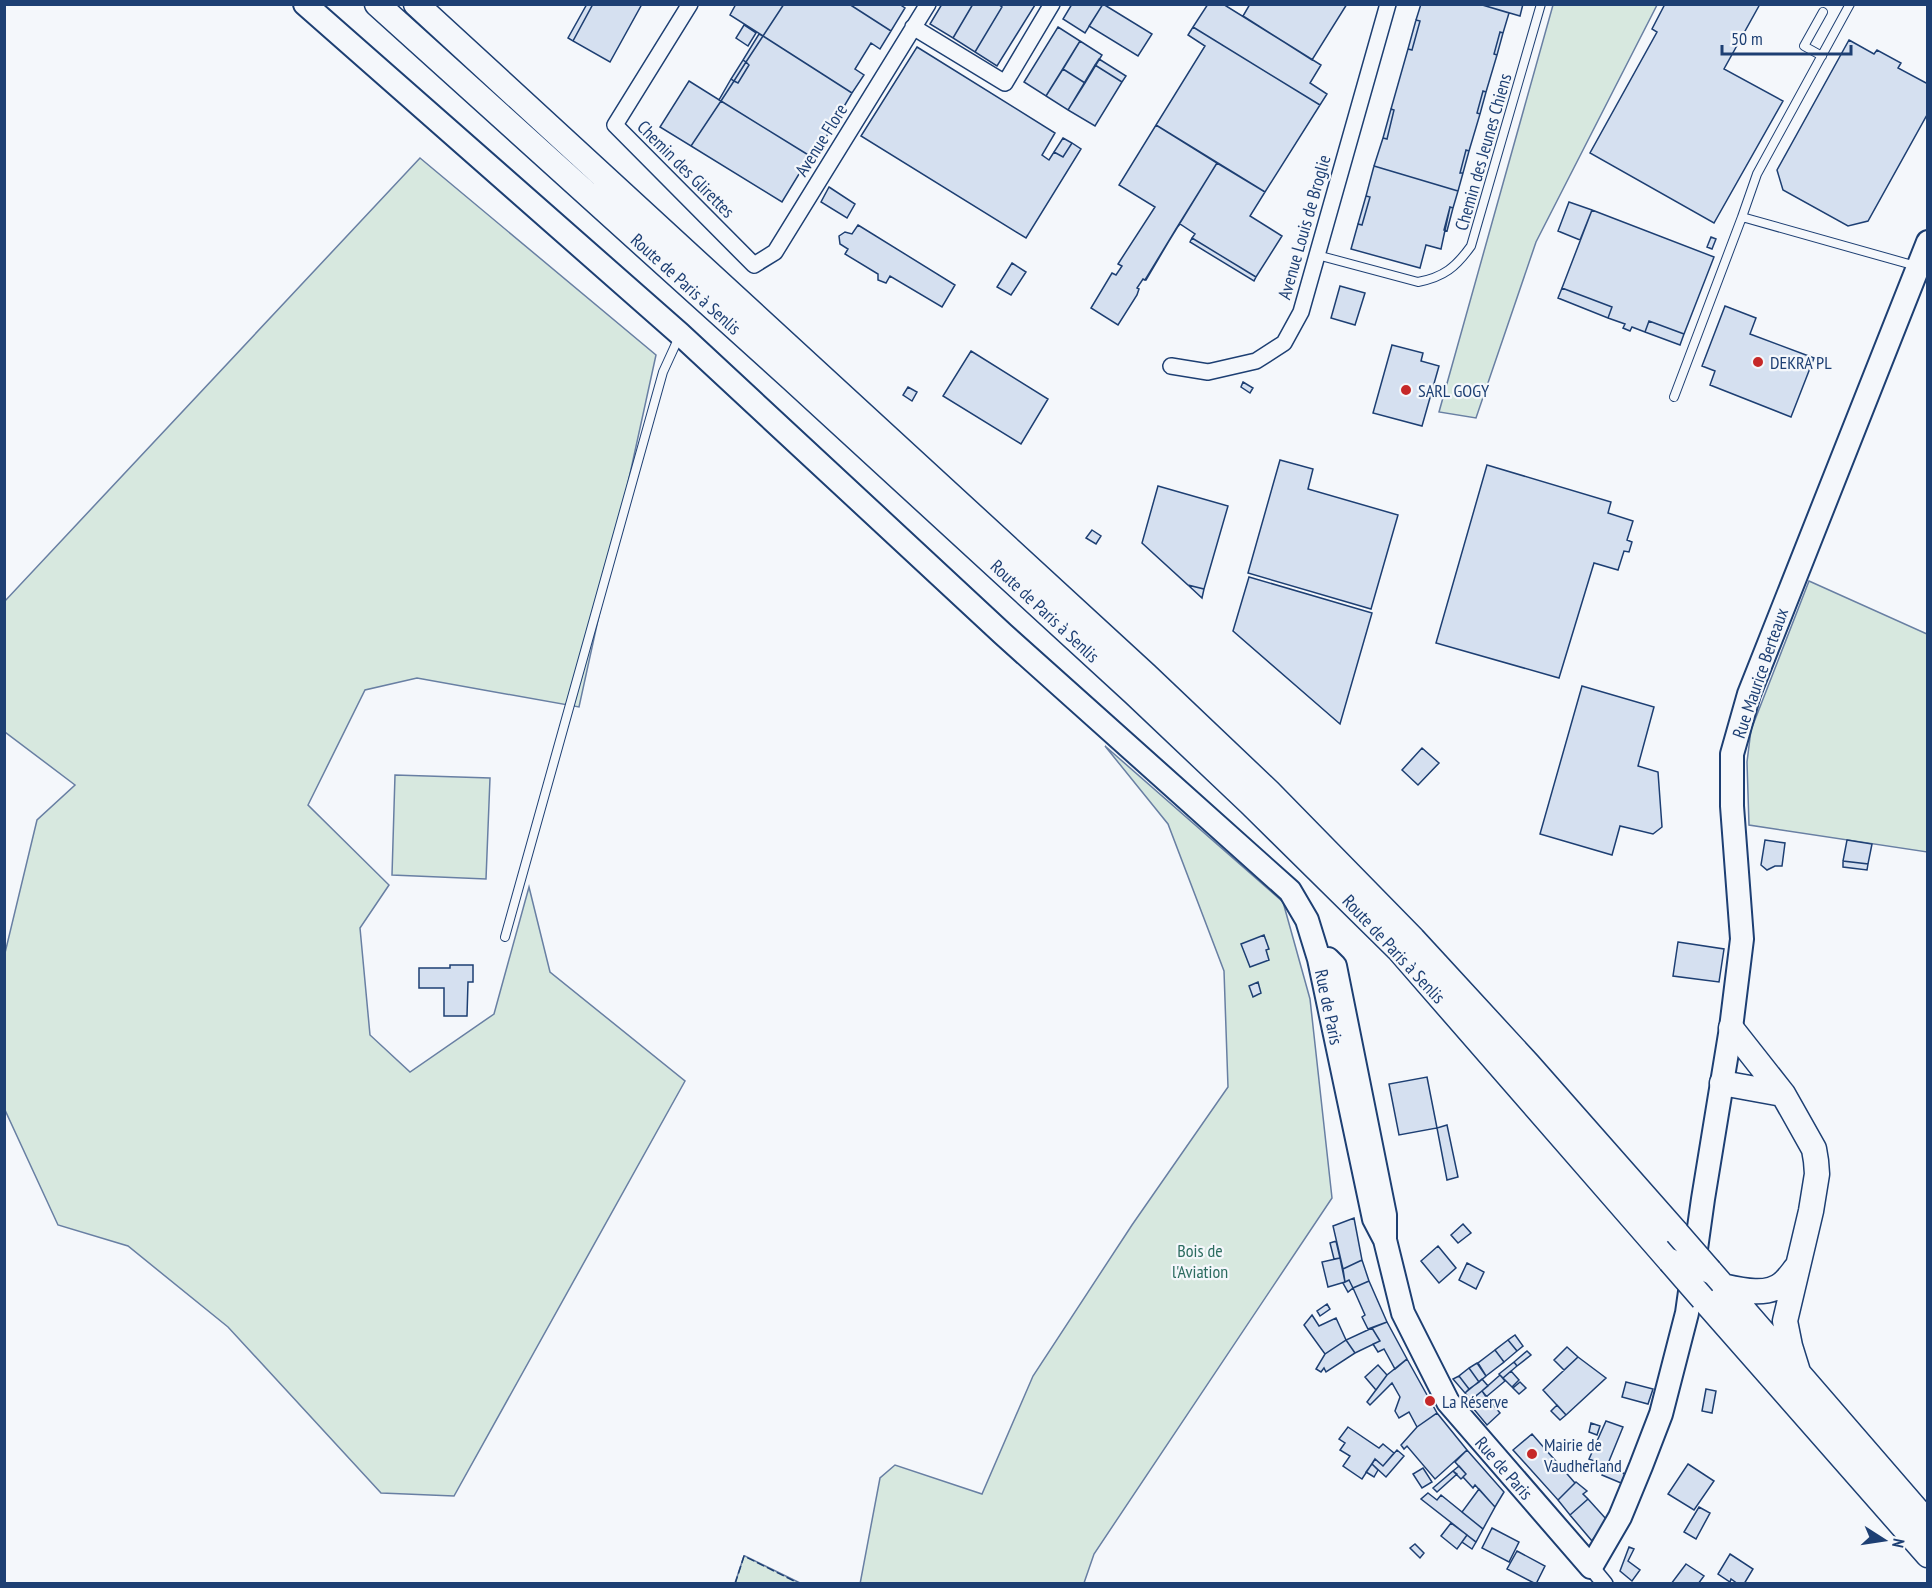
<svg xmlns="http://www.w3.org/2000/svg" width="1932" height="1588" viewBox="0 0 1932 1588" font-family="'PT Sans Narrow',sans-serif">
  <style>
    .green { fill: #d7e8df; stroke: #687fa3; stroke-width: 1.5 }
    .building { fill: #d5e0f0; stroke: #1d3f73; stroke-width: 1.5 }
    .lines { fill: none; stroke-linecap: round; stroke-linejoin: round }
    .lane-casing { stroke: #1d3f73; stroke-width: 10 }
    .street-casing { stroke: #1d3f73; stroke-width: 18 }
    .secondary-casing { stroke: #1d3f73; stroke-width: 26 }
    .primary-casing { stroke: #1d3f73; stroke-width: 27 }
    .lane { stroke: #f4f7fb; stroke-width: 8 }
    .street { stroke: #f4f7fb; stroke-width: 15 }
    .secondary { stroke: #f4f7fb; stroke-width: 22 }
    .primary { stroke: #f4f7fb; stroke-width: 24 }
    .primary-bridge-casing { stroke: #1d3f73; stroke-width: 27; stroke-linecap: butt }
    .primary-bridge { stroke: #f4f7fb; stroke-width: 24 }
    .fence { stroke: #1d3f73; stroke-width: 1.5; stroke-dasharray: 8 3; stroke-linecap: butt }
    .poi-dot { fill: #c62828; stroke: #f4f7fb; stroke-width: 2 }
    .labels { text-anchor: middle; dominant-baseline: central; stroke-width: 4.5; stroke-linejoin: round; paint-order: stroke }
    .street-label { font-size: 18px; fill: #1d3f73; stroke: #f4f7fb }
    .poi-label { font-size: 18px; fill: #1d3f73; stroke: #f4f7fb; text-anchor: start }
    .park-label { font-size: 18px; fill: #2c6c60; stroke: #f4f7fb }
  </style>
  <rect width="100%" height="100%" fill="#f4f7fb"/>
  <path class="green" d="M1553 5H1657L1536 242 1476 418 1439 412Z
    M420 158 656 355 579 707 417 678 365 690 308 805 389 885 360 928 370 1035 410 1072 494 1014 529 887 550 972 685 1081 454 1496 381 1493 228 1327 128 1246 58 1225 5 1110 4 957 37 820 75 785 5 732 4 602Z
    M1809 581 1927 634V852L1749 825 1747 762 1751 730Z
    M1105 746 1283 902 1310 999 1332 1198 1094 1554 1084 1583 860 1584 880 1478 895 1465 982 1494 1033 1376 1132 1225 1228 1087 1224 971 1168 824Z
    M395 775 490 778 486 879 392 875Z
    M744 1556H745L800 1583H735Z"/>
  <path class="building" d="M587 4H593L573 41 568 38Z
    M593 4H642L610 62 573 41Z
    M736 4H784L763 36 730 15Z
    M784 4H849L891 31 880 49 871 43 855 69 864 75 852 93 763 36Z
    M849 4H899L905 8 891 31Z
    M942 4H973L953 38 930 24Z
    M973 4H998L1002 7 975 52 953 38Z
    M998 4 1035 5 997 66 975 52 1002 7Z
    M1072 4H1103L1085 33 1063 19Z
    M1103 4 1152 34 1138 56 1089 26Z
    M1208 4H1223L1321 65 1310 83 1327 94 1320 105 1193 27Z
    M1250 4H1347L1312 60 1243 16Z
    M1421 4H1479L1509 13 1503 33 1500 32 1494 54 1497 55 1486 92 1483 91 1477 113 1480 114 1469 151 1466 150 1460 173H1463L1458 191 1374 166 1383 138 1387 139 1394 110 1391 109 1408 49 1412 50 1420 21 1416 20Z
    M1479 4H1523L1520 16Z
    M1665 4H1760L1724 69 1783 101 1714 223 1590 153 1657 32 1652 29Z
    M1416 20 1420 21 1412 50 1408 49Z
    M744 25 756 33 748 46 736 38Z
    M1058 27 1080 41 1046 96 1024 82Z
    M1193 27 1320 105 1265 192 1156 125 1205 46 1188 35Z
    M1500 32 1503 33 1497 55 1494 54Z
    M759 34 763 36 746 62 743 60Z
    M763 36 852 93 826 137 823 136 810 156 721 101 734 81 738 83 749 65 746 62Z
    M1849 40 1874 54 1877 50 1901 63 1898 68 1928 84V113L1868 221 1848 226 1783 190 1777 170Z
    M1080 41 1102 55 1085 83 1063 69Z
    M917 47 1055 133 1042 155 1049 160 1054 152 1063 157 1072 143 1081 149 1026 238 861 136Z
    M1099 59 1126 76 1122 82 1095 65Z
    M743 60 746 62 734 81 731 79Z
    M746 62 749 65 738 83 734 81Z
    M1095 65 1122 82 1095 126 1068 110Z
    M1063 69 1085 83 1068 110 1046 96Z
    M731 79 734 81 721 101 719 100Z
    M689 81 721 101 691 146 660 127Z
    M1483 91 1486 92 1480 114 1477 113Z
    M721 101 810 156 782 202 691 146Z
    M1391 109 1394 110 1387 139 1383 138Z
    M1156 125 1217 163 1145 280 1143 279 1137 288 1139 289 1137 295 1118 325 1091 308 1112 273 1116 275 1122 266 1118 264 1155 207 1119 185Z
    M1063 138 1072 143 1063 157 1054 152Z
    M1466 150 1469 151 1463 173H1460Z
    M1217 163 1265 192 1250 216 1282 236 1256 277 1192 238 1195 234 1180 224 1176 229Z
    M1374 166 1458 191 1453 208 1450 207 1441 249 1426 245 1420 268 1351 249 1358 224 1362 225 1370 197 1366 196Z
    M829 187 855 204 847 218 821 202Z
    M1366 196 1370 197 1362 225 1358 224Z
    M1569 202 1592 210 1580 240 1558 231Z
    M1450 207 1453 208 1447 231 1444 230Z
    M1592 210 1714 257 1684 334 1649 321 1645 332 1632 327 1630 331 1623 328 1625 324 1608 318 1612 307 1562 288Z
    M858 225 955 285 942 307 890 276 886 283 878 280V274L845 254 848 249 840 244 839 236 845 232 852 234Z
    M1176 229 1146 280H1145Z
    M1711 237 1716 239 1712 249 1707 247Z
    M1192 238 1256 277 1254 281 1190 242Z
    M1012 263 1026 272 1011 295 997 287Z
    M1340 286 1365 293 1355 325 1331 318Z
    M1562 288 1612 307 1608 318 1558 298Z
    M1725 306 1756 318 1750 334 1814 358 1791 417 1710 385 1715 371 1702 366Z
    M1649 321 1684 334 1680 345 1645 332Z
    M1392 345 1423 353 1421 361 1439 366 1422 426 1373 413Z
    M971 351 1048 399 1021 444 943 396Z
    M1243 382 1253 388 1250 393 1241 387Z
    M908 387 917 392 912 401 903 395Z
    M1280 460 1313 469 1308 489 1398 515 1371 609 1248 573Z
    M1487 465 1611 502 1608 513 1633 521 1627 540 1632 542 1629 552 1624 551 1618 570 1594 563 1559 678 1436 643Z
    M1158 486 1228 506 1204 589 1188 585 1142 543Z
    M1092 530 1101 536 1096 544 1086 538Z
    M1249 577 1372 613 1340 724 1233 631Z
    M1188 585 1204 589 1202 598Z
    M1582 686 1654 707 1638 766 1658 772 1662 827 1653 834 1620 826 1612 855 1540 834Z
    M1422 748 1439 763 1418 785 1402 770Z
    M1765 840 1785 843 1782 866H1775L1767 870 1761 865Z
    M1847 840 1872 844 1868 864 1843 861Z
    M1843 861 1868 864 1867 870 1843 867Z
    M1264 935 1269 949 1266 950 1269 960 1250 967 1241 944Z
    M1678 942 1724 949 1719 982 1673 976Z
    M450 965H473V982H468L467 1016H444V988H419V968H450Z
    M1258 982 1261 993 1253 997 1249 986Z
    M1427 1077 1437 1128 1399 1135 1389 1084Z
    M1447 1125 1458 1177 1447 1180 1437 1128Z
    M1354 1218 1362 1260 1343 1269 1333 1226Z
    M1463 1224 1471 1233 1458 1243 1451 1235Z
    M1336 1241 1340 1258 1334 1259 1330 1243Z
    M1438 1246 1456 1268 1439 1283 1421 1261Z
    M1340 1258 1345 1282 1328 1287 1322 1262Z
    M1362 1260 1369 1281 1353 1288 1349 1280 1345 1282 1343 1269Z
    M1467 1263 1484 1272 1476 1289 1459 1280Z
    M1349 1280 1353 1288 1348 1292 1343 1283Z
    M1369 1281 1387 1322 1368 1329 1362 1317 1365 1315 1353 1288Z
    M1327 1304 1330 1309 1320 1316 1317 1311Z
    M1312 1315 1319 1326 1336 1318 1346 1340 1325 1354 1304 1325Z
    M1387 1322 1407 1359 1395 1369 1384 1349 1378 1352 1373 1344 1380 1341 1372 1328Z
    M1372 1328 1380 1341 1355 1353 1346 1340Z
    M1515 1335 1523 1346 1517 1351 1508 1340Z
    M1346 1340 1355 1353 1326 1372 1324 1368 1321 1372 1316 1369 1325 1354Z
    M1508 1340 1517 1351 1504 1362 1495 1350Z
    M1567 1347 1578 1357 1564 1370 1554 1360Z
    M1495 1350 1504 1362 1486 1376 1478 1363Z
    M1527 1351 1531 1355 1517 1366 1514 1362Z
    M1578 1357 1606 1378 1566 1415 1543 1390Z
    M1407 1359 1437 1413 1417 1427 1409 1412 1399 1418 1395 1411 1400 1397 1392 1383 1370 1405 1367 1402 1387 1375Z
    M1514 1362 1517 1366 1503 1378 1499 1374Z
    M1477 1363 1486 1376 1479 1382 1469 1368Z
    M1378 1365 1387 1375 1376 1390 1365 1377Z
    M1469 1368 1479 1382 1469 1389 1459 1376Z
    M1511 1371 1519 1380 1512 1387 1503 1378Z
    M1500 1375 1505 1381 1486 1397 1482 1391Z
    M1459 1376 1469 1389 1465 1393 1453 1379Z
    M1482 1379 1488 1386 1471 1400 1465 1393Z
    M1520 1382 1526 1388 1519 1394 1513 1388Z
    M1626 1382 1653 1389 1648 1404 1622 1397Z
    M1706 1389 1716 1391 1712 1413 1702 1411Z
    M1482 1391 1500 1413 1487 1425 1468 1402Z
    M1557 1405 1566 1415 1560 1420 1551 1411Z
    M1437 1413 1467 1450 1435 1479 1407 1446 1404 1449 1401 1445 1417 1427Z
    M1606 1421 1623 1427 1607 1466 1589 1459Z
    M1591 1423 1600 1426 1597 1435 1589 1432Z
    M1348 1427 1379 1448 1383 1444 1394 1453 1383 1466 1375 1459 1362 1479 1343 1466 1350 1456 1340 1450 1345 1443 1339 1439Z
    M1532 1434 1575 1483 1558 1500 1513 1450Z
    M1397 1450 1404 1456 1386 1477 1372 1464 1375 1459 1383 1466Z
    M1467 1450 1504 1492 1495 1507 1475 1485 1473 1488 1463 1477 1466 1474 1455 1462Z
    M1372 1464 1378 1470 1374 1477 1366 1472Z
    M1688 1464 1714 1481 1694 1510 1668 1494Z
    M1459 1466 1466 1474 1461 1479 1453 1471Z
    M1606 1466 1625 1474 1621 1483 1602 1475Z
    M1423 1468 1432 1482 1422 1488 1413 1474Z
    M1453 1471 1457 1474 1437 1492 1433 1488Z
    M1576 1482 1587 1491 1583 1494 1588 1499 1570 1515 1558 1500Z
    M1479 1489 1495 1507 1483 1529 1462 1512Z
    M1428 1493 1437 1500 1441 1495 1483 1529 1476 1542 1421 1499Z
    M1588 1499 1607 1520 1592 1541 1570 1515Z
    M1699 1507 1710 1513 1696 1539 1684 1532Z
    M1451 1523 1467 1535 1457 1549 1441 1536Z
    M1492 1528 1519 1542 1509 1562 1482 1548Z
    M1467 1535 1476 1542 1472 1549 1462 1542Z
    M1415 1544 1424 1553 1420 1558 1410 1548Z
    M1629 1547 1634 1549 1628 1561 1640 1570 1632 1581 1620 1571Z
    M1517 1551 1545 1566 1536 1584 1507 1569Z
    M1730 1554 1753 1569 1744 1584H1738L1731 1579 1730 1582 1718 1574Z
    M1686 1564 1704 1576 1698 1584H1671Z"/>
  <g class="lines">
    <defs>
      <path id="lane" d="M1822 56 1804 46 1823 12
        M1742 217 1757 174 1850 4
        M1317 255 1418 282C1444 277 1456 267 1471 246L1541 4
        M1674 397 1742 217 1916 266
        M505 937 663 372 679 337"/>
      <path id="street" d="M690 4 615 125 754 265 775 252 928 4
        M913 27 1005 83 1052 4
        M1171 366 1208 372 1256 361 1284 343 1301 312 1388 4
        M1591 1567 1605 1584"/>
      <path id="secondary" d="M305 4 680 334 1003 634 1290 891 1307 920 1319 959
        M1385 1240V1215L1335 966 1328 959H1319L1374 1219 1385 1240 1403 1313 1448 1402 1591 1567 1620 1517 1641 1466 1661 1414 1687 1313 1703 1199 1731 1028 1742 939 1732 806V754L1749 694 1928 242"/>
      <path id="primary" d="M377 4 791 378 1134 693 1250 803 1399 950 1670 1261
        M416 4 1146 675 1268 791 1413 939 1528 1064 1677 1233
        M1731 1028 1783 1094 1814 1149 1816 1161 1817 1174 1811 1211 1785 1321 1790 1346 1799 1375
        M1722 1083 1783 1094
        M1710 1271 1928 1523
        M1722 1286C1740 1290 1768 1297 1783 1283 1788 1279 1792 1273 1796 1268
        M1703 1299 1928 1555"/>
    </defs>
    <use href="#lane" class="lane-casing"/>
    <use href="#street" class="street-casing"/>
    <use href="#secondary" class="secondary-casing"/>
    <use href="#primary" class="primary-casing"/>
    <use href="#lane" class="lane"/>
    <use href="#street" class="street"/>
    <use href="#secondary" class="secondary"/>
    <use href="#primary" class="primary"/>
    <defs>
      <path id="primary-bridge" d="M1677 1233 1710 1271
        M1670 1261 1703 1299"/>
    </defs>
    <use href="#primary-bridge" class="primary-bridge-casing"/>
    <use href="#primary-bridge" class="primary-bridge"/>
    <path class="fence" d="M735 1584 744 1556 800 1584"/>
  </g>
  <g class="poi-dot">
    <circle cx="1758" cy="362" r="6"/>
    <circle cx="1406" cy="390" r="6"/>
    <circle cx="1430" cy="1401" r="6"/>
    <circle cx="1532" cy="1454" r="6"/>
  </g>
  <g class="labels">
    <g class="street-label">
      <text transform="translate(821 140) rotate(-58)">Avenue Flore</text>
      <text transform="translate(1483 152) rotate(-74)">Chemin des Jeunes Chiens</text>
      <text transform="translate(686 169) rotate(45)">Chemin des Glirettes</text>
      <text transform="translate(1304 227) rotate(-74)">Avenue Louis de Broglie</text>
      <text transform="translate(686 284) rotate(42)">Route de Paris à Senlis</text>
      <text transform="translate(1045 611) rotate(43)">Route de Paris à Senlis</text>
      <text transform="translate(1760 673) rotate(-71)">Rue Maurice Berteaux</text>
      <text transform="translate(1394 949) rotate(47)">Route de Paris à Senlis</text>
      <text transform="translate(1329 1007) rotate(78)">Rue de Paris</text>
      <text transform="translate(1504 1468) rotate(49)">Rue de Paris</text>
    </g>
    <g class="poi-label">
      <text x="1770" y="362">DEKRA PL</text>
      <text x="1418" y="390">SARL GOGY</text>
      <text x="1442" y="1401">La Réserve</text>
      <text x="1544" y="1444">Mairie de<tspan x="1544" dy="21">Vaudherland</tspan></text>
    </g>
    <g class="park-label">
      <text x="1200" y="1250">Bois de<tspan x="1200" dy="21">l'Aviation</tspan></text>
    </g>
  </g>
  <rect width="1932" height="1588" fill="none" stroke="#1d3f73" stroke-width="12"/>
  <g transform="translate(1884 1540) rotate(102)" stroke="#f4f7fb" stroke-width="4.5" paint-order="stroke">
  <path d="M0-4.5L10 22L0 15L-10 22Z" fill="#1d3f73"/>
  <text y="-9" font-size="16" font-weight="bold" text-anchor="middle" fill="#1d3f73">N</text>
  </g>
  <path d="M1722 45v9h129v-9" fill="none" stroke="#1d3f73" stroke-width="3"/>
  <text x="1731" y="45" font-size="18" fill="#1d3f73" stroke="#f4f7fb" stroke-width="4.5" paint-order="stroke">50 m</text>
</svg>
